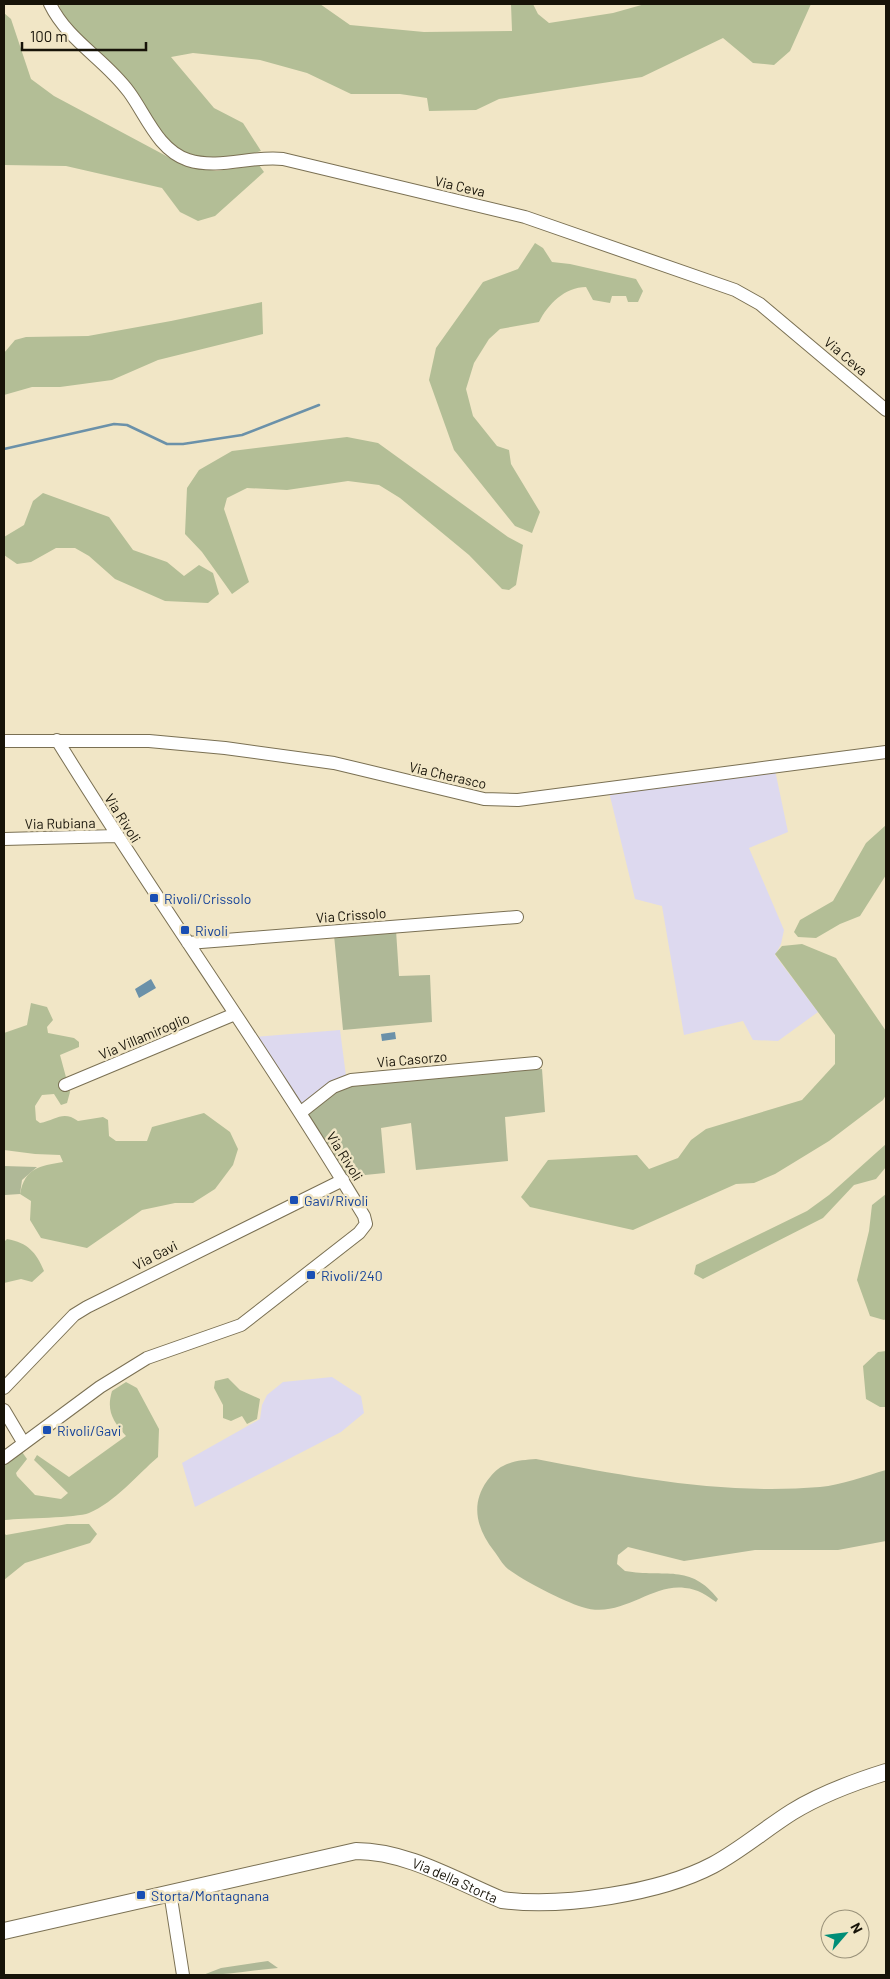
<svg xmlns="http://www.w3.org/2000/svg" width="890" height="1979" viewBox="0 0 890 1979" font-family="Barlow,sans-serif">
  <style>
    .industrial { fill: #ddd9ef }
    .green { fill: #afb897 }
    .forest { fill: #b3be96 }
    .water { fill: #6b91a9 }
    .lines { fill: none; stroke-linecap: round; stroke-linejoin: round }
    .stream { stroke: #6b91a9; stroke-width: 2.5 }
    .minor-casing { stroke: #7a7053; stroke-width: 14 }
    .major-casing { stroke: #7a7053; stroke-width: 18 }
    .minor { stroke: #fff; stroke-width: 12 }
    .major { stroke: #fff; stroke-width: 16 }
    .transit-dot { fill: #1a4fb4; stroke: #f1e6c6; stroke-width: 2 }
    .labels { text-anchor: middle; dominant-baseline: central; stroke-width: 5; stroke-linejoin: round; paint-order: stroke }
    .street-label { font-size: 14px; fill: #171308; stroke: #f1e6c6 }
    .transit-label { font-size: 14px; fill: #164399; stroke: #f1e6c6; text-anchor: start }
  </style>
  <rect width="100%" height="100%" fill="#f1e6c6"/>
  <path class="industrial" d="M775 770 788 832 749 848 784 930 781 944 775 955 818 1012 778 1041 753 1040 743 1021 684 1035 662 906 635 899 609 792Z
    M340 1030 346 1076 301 1108 254 1037Z
    M332 1377 361 1396 364 1413 341 1432 195 1507 182 1463 260 1419 262 1405 267 1395 283 1382Z"/>
  <path class="green" d="M396 930 399 976 430 975 432 1022 343 1030 334 935Z
    M542 1069 545 1112 505 1117 508 1161 416 1170 411 1123 381 1128 385 1173 345 1177 306 1115 343 1086Z
    M4 1166 37 1167 22 1180 20 1194 5 1195Z
    M536 1459C630 1477 723 1495 820 1487 842 1485 865 1476 886 1470V1541L838 1550H755L684 1561 628 1547 618 1555 617 1564 625 1571C665 1578 690 1563 718 1599L716 1602C706 1595 698 1589 685 1588 651 1583 621 1620 582 1607 563 1601 524 1581 508 1569 502 1564 498 1556 494 1551 477 1529 470 1505 487 1481 491 1476 496 1469 503 1466 514 1460 525 1460 536 1459Z
    M268 1961 278 1968C252 1970 228 1975 203 1975L221 1968Z"/>
  <path class="forest" d="M61 4H320L350 25 424 32 512 31 511 4H533L538 14 549 23 613 13 645 4H811L790 51 774 65 753 63 723 38 642 77 499 99 476 110 429 111 427 98 400 94H351L307 73 260 60 193 53 171 57 214 108 243 123 261 151C238 159 201 162 179 150 162 141 147 106 136 91 114 60 76 41 59 6Z
    M4 13 11 19 31 79 54 96 185 166 216 171 259 165 264 172 215 216 198 221 180 212 162 188 66 166 4 165Z
    M535 243 543 248 552 262 570 264 636 279 643 291 638 302H628L626 296H612L610 303 593 300 586 287C565 287 548 304 539 322L500 329 489 339 474 363 466 389 473 416 497 446 509 450 511 464 540 512 532 533 515 526 454 450 429 380 436 348 483 282 518 269Z
    M262 302 263 334 158 360 112 380 60 387H32L4 395V353L15 340 26 337 88 336 171 321Z
    M347 437 378 443 508 537 523 545 516 585 509 590 502 589 469 555 400 498 379 485 348 481 287 490 247 488 227 498 224 509 249 582 232 594 202 552 185 534 187 488 199 470 232 451Z
    M43 493 109 517 133 550 167 562 184 576 199 565 213 573 219 594 208 603 165 601 115 579 89 556 75 548H56L31 562 17 564 4 555V537L24 525 33 501Z
    M886 825V875L860 916 840 924 816 938 798 937 794 932 800 920 833 901 866 843Z
    M802 944 836 958 886 1031V1095L883 1100 829 1141 775 1174 754 1183 736 1184 633 1230 530 1207 521 1197 548 1160 637 1155 649 1169 678 1158 691 1140 706 1129 802 1100 835 1064V1035L775 954 782 946Z
    M31 1003 47 1007 53 1020 47 1027 48 1033 74 1038 79 1042V1047L60 1055 70 1092 67 1103 61 1105 54 1094 42 1095 35 1106 36 1120 40 1123C56 1120 63 1110 78 1121L103 1117 108 1120 109 1136 116 1141H147L152 1127 204 1113 230 1132 238 1149 233 1165 215 1189 193 1203H175L142 1210 87 1248 41 1238 30 1220 31 1201 20 1194C25 1168 39 1166 63 1162L60 1155 35 1154 4 1150V1033L27 1025Z
    M886 1144V1167L876 1179 854 1185 823 1218 703 1279 694 1274 696 1265 807 1211 829 1195Z
    M886 1194V1319L884 1320 870 1316 857 1280 869 1231 872 1205Z
    M7 1239C28 1243 36 1252 44 1271L32 1282 21 1279 4 1283V1242Z
    M886 1351V1407H880L866 1399 863 1366 878 1352Z
    M228 1378 240 1390 260 1399 257 1419 247 1424 242 1416 231 1421 223 1418V1405L214 1388 215 1381Z
    M126 1382 137 1388 159 1429 158 1457C137 1475 115 1502 89 1513 76 1518 23 1518 5 1520L4 1522V1464L20 1449 27 1459 16 1473 17 1476 35 1495 61 1499 68 1493 34 1460 37 1455 69 1477 126 1436C113 1421 106 1411 112 1391Z
    M67 1524H89L97 1534 90 1543 25 1563 4 1580V1533L6 1535Z"/>
  <path class="water" d="M151 979 156 988 139 998 135 989Z
    M395 1032 396 1039 382 1041 381 1034Z"/>
  <g class="lines">
    <path class="stream" d="M4 449 114 424 127 425 167 444H183L242 435 319 405"/>
    <defs>
      <path id="minor" d="M50 4C68 41 105 59 129 92 146 115 158 150 188 160 220 170 252 155 283 159L525 217 735 290 760 304 886 410
        M4 741H149L225 748 334 763 484 799 518 800 886 752
        M4 839 116 836
        M188 943 517 917
        M65 1085 235 1014
        M300 1113 333 1087 351 1080 536 1063
        M4 1388 74 1315 87 1307 343 1180
        M4 1410 23 1442
        M4 1458 100 1387 147 1358 241 1325 359 1233 366 1224 364 1216C267 1054 156 901 57 740
        M170 1892 183 1975"/>
      <g id="major">
        <path id="s1" d="M4 1931 356 1851C407 1851 456 1881 502 1900 562 1908 660 1893 713 1865 741 1850 765 1829 792 1812 821 1794 854 1782 886 1772"/>
      </g>
    </defs>
    <use href="#minor" class="minor-casing"/>
    <use href="#major" class="major-casing"/>
    <use href="#minor" class="minor"/>
    <use href="#major" class="major"/>
  </g>
  <g class="transit-dot">
    <rect x="149" y="893" width="10" height="10" rx="2.5"/>
    <rect x="180" y="925" width="10" height="10" rx="2.5"/>
    <rect x="289" y="1195" width="10" height="10" rx="2.5"/>
    <rect x="306" y="1270" width="10" height="10" rx="2.5"/>
    <rect x="42" y="1425" width="10" height="10" rx="2.5"/>
    <rect x="136" y="1890" width="10" height="10" rx="2.5"/>
  </g>
  <g class="labels">
    <g class="street-label">
      <text transform="translate(460 186) rotate(13)">Via Ceva</text>
      <text transform="translate(846 356) rotate(40)">Via Ceva</text>
      <text transform="translate(448 775) rotate(13)">Via Cherasco</text>
      <text transform="translate(123 818) rotate(58)">Via Rivoli</text>
      <text transform="translate(60 823) rotate(-1)">Via Rubiana</text>
      <text transform="translate(351 915) rotate(-4)">Via Crissolo</text>
      <text transform="translate(144 1036) rotate(-23)">Via Villamiroglio</text>
      <text transform="translate(412 1059) rotate(-5)">Via Casorzo</text>
      <text transform="translate(345 1156) rotate(58)">Via Rivoli</text>
      <text transform="translate(155 1255) rotate(-27)">Via Gavi</text>
      <text stroke="none"><textPath href="#s1" startOffset="465">Via della Storta</textPath></text>
    </g>
    <g class="transit-label">
      <text x="164" y="898">Rivoli/Crissolo</text>
      <text x="195" y="930">Rivoli</text>
      <text x="304" y="1200">Gavi/Rivoli</text>
      <text x="321" y="1275">Rivoli/240</text>
      <text x="57" y="1430">Rivoli/Gavi</text>
      <text x="151" y="1895">Storta/Montagnana</text>
    </g>
  </g>
  <rect width="890" height="1979" fill="none" stroke="#171308" stroke-width="10"/>
  <g transform="translate(845 1934) rotate(62)"><circle r="24" fill="#f1e6c6" stroke="#9a927a"/>
  <path d="M0-4L9 19L0 12L-9 19Z" fill="#008e77"/>
  <text y="-8" font-size="14" font-weight="bold" text-anchor="middle" fill="#171308">N</text>
  </g>
  <path d="M22 42v8h124v-8" fill="none" stroke="#171308" stroke-width="2.5"/>
  <text x="30" y="42" font-size="15" fill="#171308" stroke="#f1e6c6" stroke-width="4" paint-order="stroke">100 m</text>
</svg>
